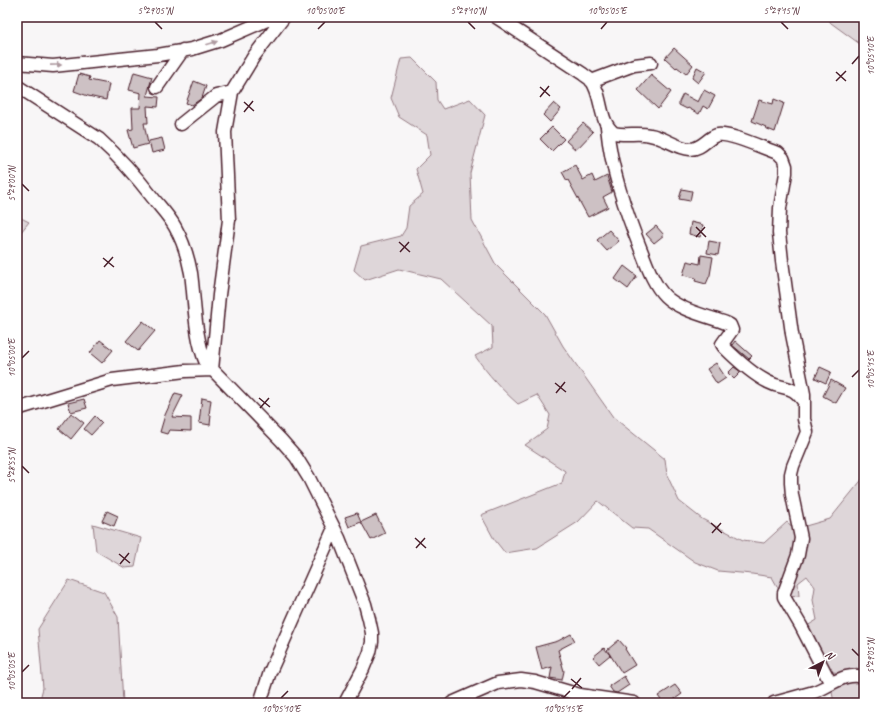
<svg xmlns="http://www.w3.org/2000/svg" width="881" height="720" viewBox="0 0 881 720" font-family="Caveat,sans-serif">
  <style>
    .green { fill: #ded6d9; stroke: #947a82 }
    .building { fill: #cdc1c4; stroke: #4a1f2b }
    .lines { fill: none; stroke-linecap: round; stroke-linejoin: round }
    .minor-casing { stroke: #4a1f2b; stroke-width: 15 }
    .minor { stroke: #fff; stroke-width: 12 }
    .oneway { fill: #ae9aa0 }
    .ticks { fill: none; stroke: #4a1f2b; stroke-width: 1.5 }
    .neatline { fill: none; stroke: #4a1f2b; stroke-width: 1.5 }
    .ticks-label { font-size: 10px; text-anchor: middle; fill: #4a1f2b }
  </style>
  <rect width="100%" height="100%" fill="#f8f6f7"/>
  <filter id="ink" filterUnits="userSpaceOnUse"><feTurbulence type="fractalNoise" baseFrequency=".025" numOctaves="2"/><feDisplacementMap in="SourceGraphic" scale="8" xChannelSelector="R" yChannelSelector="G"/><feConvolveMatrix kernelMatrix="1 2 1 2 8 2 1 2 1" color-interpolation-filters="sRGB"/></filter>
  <g filter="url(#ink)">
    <path class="green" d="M826 17H864V47L831 23Z
      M412 58 436 82 437 100 443 109 470 99 485 115 470 173 472 220 496 265 545 314 563 346 613 417 665 459 667 475 679 501 702 519 743 540 764 543 787 522 795 529 830 519 864 477V671L857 668 840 673 827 671 807 626 817 620 813 600 815 587 807 576 798 583 799 596 789 597 782 595 772 577 752 574 718 571 695 562 648 529 632 528 598 501 578 522 537 548 505 553 494 539 481 515 562 483 565 471 525 445 547 429 550 415 537 395 518 404C502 390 488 374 475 356L493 347 492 326 441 279 399 269 365 280 354 270 361 246 401 236 406 228 409 206 423 194 416 169 430 155 427 135 399 117 391 98 401 59Z
      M17 216 29 222 17 237Z
      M93 524 141 538 135 567 125 568 96 551Z
      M69 580 104 592 118 617 123 703H39L43 688 38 629Z
      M847 680H864V703H834L832 692 838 684Z"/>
    <path class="building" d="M674 48 693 65 686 74 677 67 676 68 665 58Z
      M697 67 706 72 698 83 692 78Z
      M134 72 152 77 147 96 159 97 158 107 147 106 148 123H144L148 144 133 148 128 130 133 129 132 108H140L141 93 129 90Z
      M79 74 90 77 89 80 109 84 106 100 88 96 74 91Z
      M651 75 671 92 658 109 638 90Z
      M194 81 206 86 202 98 192 105 186 103Z
      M704 90 715 96 708 109 703 106 699 114 688 108 687 109 679 105V102L683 94 698 102Z
      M774 99 784 103 775 132 765 128 766 127 752 121 759 100 773 104Z
      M554 103 561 109 550 122 543 115Z
      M583 123 593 132 576 150 566 141Z
      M552 127 564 139 552 151 540 139Z
      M162 138 165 150 152 153 149 141Z
      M575 165 583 180 592 175 595 182 607 176 612 192 603 197 608 207 588 217 568 180 567 181 562 172Z
      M682 189 692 191 690 201 679 199Z
      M691 222 703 225 700 237 689 234Z
      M656 226 664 235 654 243 646 234Z
      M609 230 619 241 607 251 597 240Z
      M709 241 720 243 718 255 707 253Z
      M701 255 713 257 710 275 706 284 695 281 696 278 683 275 687 261 700 264Z
      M624 266 637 276 628 289 615 279Z
      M143 321 155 331 138 351 126 341Z
      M100 340 113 350 102 363 90 353Z
      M735 341 752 356 749 359 732 345Z
      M716 363 726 378 717 384 707 369Z
      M734 367 741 372 734 379 728 373Z
      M820 367 831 372 826 383 815 378Z
      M831 380 845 388 836 403 823 396Z
      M175 393 183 395 172 417 191 418V431L169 430 167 434 160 432 165 415Z
      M202 398 211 400 209 415H211L210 425 199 423Z
      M84 399 87 408 71 412 68 403Z
      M71 413 84 423 71 439 59 429Z
      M95 416 102 423 91 435 84 429Z
      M107 511 118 516 114 526 102 521Z
      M357 513 361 522 349 527 345 517Z
      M376 515 385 533 371 540 361 522Z
      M571 634 575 641 558 650 564 671 562 680 550 678 552 667 542 670 536 647 558 641Z
      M619 640 626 648 625 649 635 665 622 673 607 650Z
      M604 648 610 655 599 664 593 657Z
      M624 676 629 685 617 693 613 692 609 686Z
      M675 685 682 694 669 703H663L658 696Z"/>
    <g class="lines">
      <defs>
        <path id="minor" d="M496 17 583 74C585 76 589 78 591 80 603 95 598 121 614 133 626 136 638 132 650 135 664 137 676 148 690 149 702 149 707 138 717 135 729 132 765 149 778 153L783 158 786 166V173L780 208 779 233 782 261 792 334 804 394V419L807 432 793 466 791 474V483L792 495 801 538 798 555 784 593V597L801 626 831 684
          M17 63 53 66 158 55 192 49 221 40 274 17
          M591 81 634 65 651 63
          M17 86 99 139C119 157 136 176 153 198 160 207 169 216 175 227 183 241 188 257 191 273 195 302 194 335 206 363L281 440 296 457 309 478 339 538 365 604 369 619 372 633V642L370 652 363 669 345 703
          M157 87 183 50
          M181 124 216 96 232 92
          M607 127C611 169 625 210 641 250 647 265 653 284 665 296 679 310 707 316 726 323L730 325 732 330 722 344 724 347C735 358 754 375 768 382 785 391 791 383 804 402
          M17 409 112 380 185 371 212 370 219 295 229 220 225 132 232 92 254 56 284 17
          M260 703 270 672 334 528
          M452 703 498 683 521 680 535 682 580 695 634 703
          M774 703C787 699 801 696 814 692 831 686 845 671 864 677"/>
      </defs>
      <use href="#minor" class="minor-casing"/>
      <use href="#minor" class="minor"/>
    </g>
    <defs><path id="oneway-solid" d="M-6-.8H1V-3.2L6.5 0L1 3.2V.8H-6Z"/></defs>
    <g class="oneway">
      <use href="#oneway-solid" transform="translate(212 43) rotate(-17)"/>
      <use href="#oneway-solid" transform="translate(56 65) rotate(-1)"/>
    </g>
  </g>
  <path class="ticks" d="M155 22 162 29M468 22 475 29M781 22 788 29M318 29 325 22M601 29 607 22M852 64 859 56M836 72 846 81M836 81 846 71M540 87 550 96M540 97 549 86M244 102 254 111M244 112 253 101M22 184 29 191M696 227 706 237M696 237 705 227M399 242 410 252M400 252 409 242M103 258 114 267M104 267 113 257M22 358 29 351M852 377 859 370M555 383 566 392M556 393 565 382M259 398 270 407M260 408 269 398M22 466 29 473M711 523 722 533M712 533 721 523M415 538 426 548M416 548 425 538M119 554 130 563M120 564 129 553M852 649 859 656M22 672 29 665M571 679 582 688M572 689 581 678M281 698 288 691M563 698 570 691"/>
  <rect width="881" height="720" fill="none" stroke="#fff" stroke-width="44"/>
  <g transform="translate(823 662) rotate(42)" stroke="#ffffff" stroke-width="3" paint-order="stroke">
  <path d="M0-3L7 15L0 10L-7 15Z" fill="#4a1f2b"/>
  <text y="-6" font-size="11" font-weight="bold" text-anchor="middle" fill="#4a1f2b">N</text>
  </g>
  <rect x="22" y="22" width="837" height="676" class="neatline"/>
  <g class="ticks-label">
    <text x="155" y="14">5°29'05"N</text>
    <text x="325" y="14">10°05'00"E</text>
    <text x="468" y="14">5°29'10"N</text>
    <text x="607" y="14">10°05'05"E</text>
    <text x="781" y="14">5°29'15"N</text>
    <text transform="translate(870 56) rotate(-90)" y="4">10°05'10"E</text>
    <text transform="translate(11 184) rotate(-90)" y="4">5°29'00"N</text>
    <text transform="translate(11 358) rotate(-90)" y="4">10°05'00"E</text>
    <text transform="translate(870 370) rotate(-90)" y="4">10°05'15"E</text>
    <text transform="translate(11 466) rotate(-90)" y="4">5°28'55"N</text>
    <text transform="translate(870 656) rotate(-90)" y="4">5°29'05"N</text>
    <text transform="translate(11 672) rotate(-90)" y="4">10°05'05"E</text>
    <text x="281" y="712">10°05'10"E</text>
    <text x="563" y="712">10°05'15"E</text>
  </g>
</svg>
